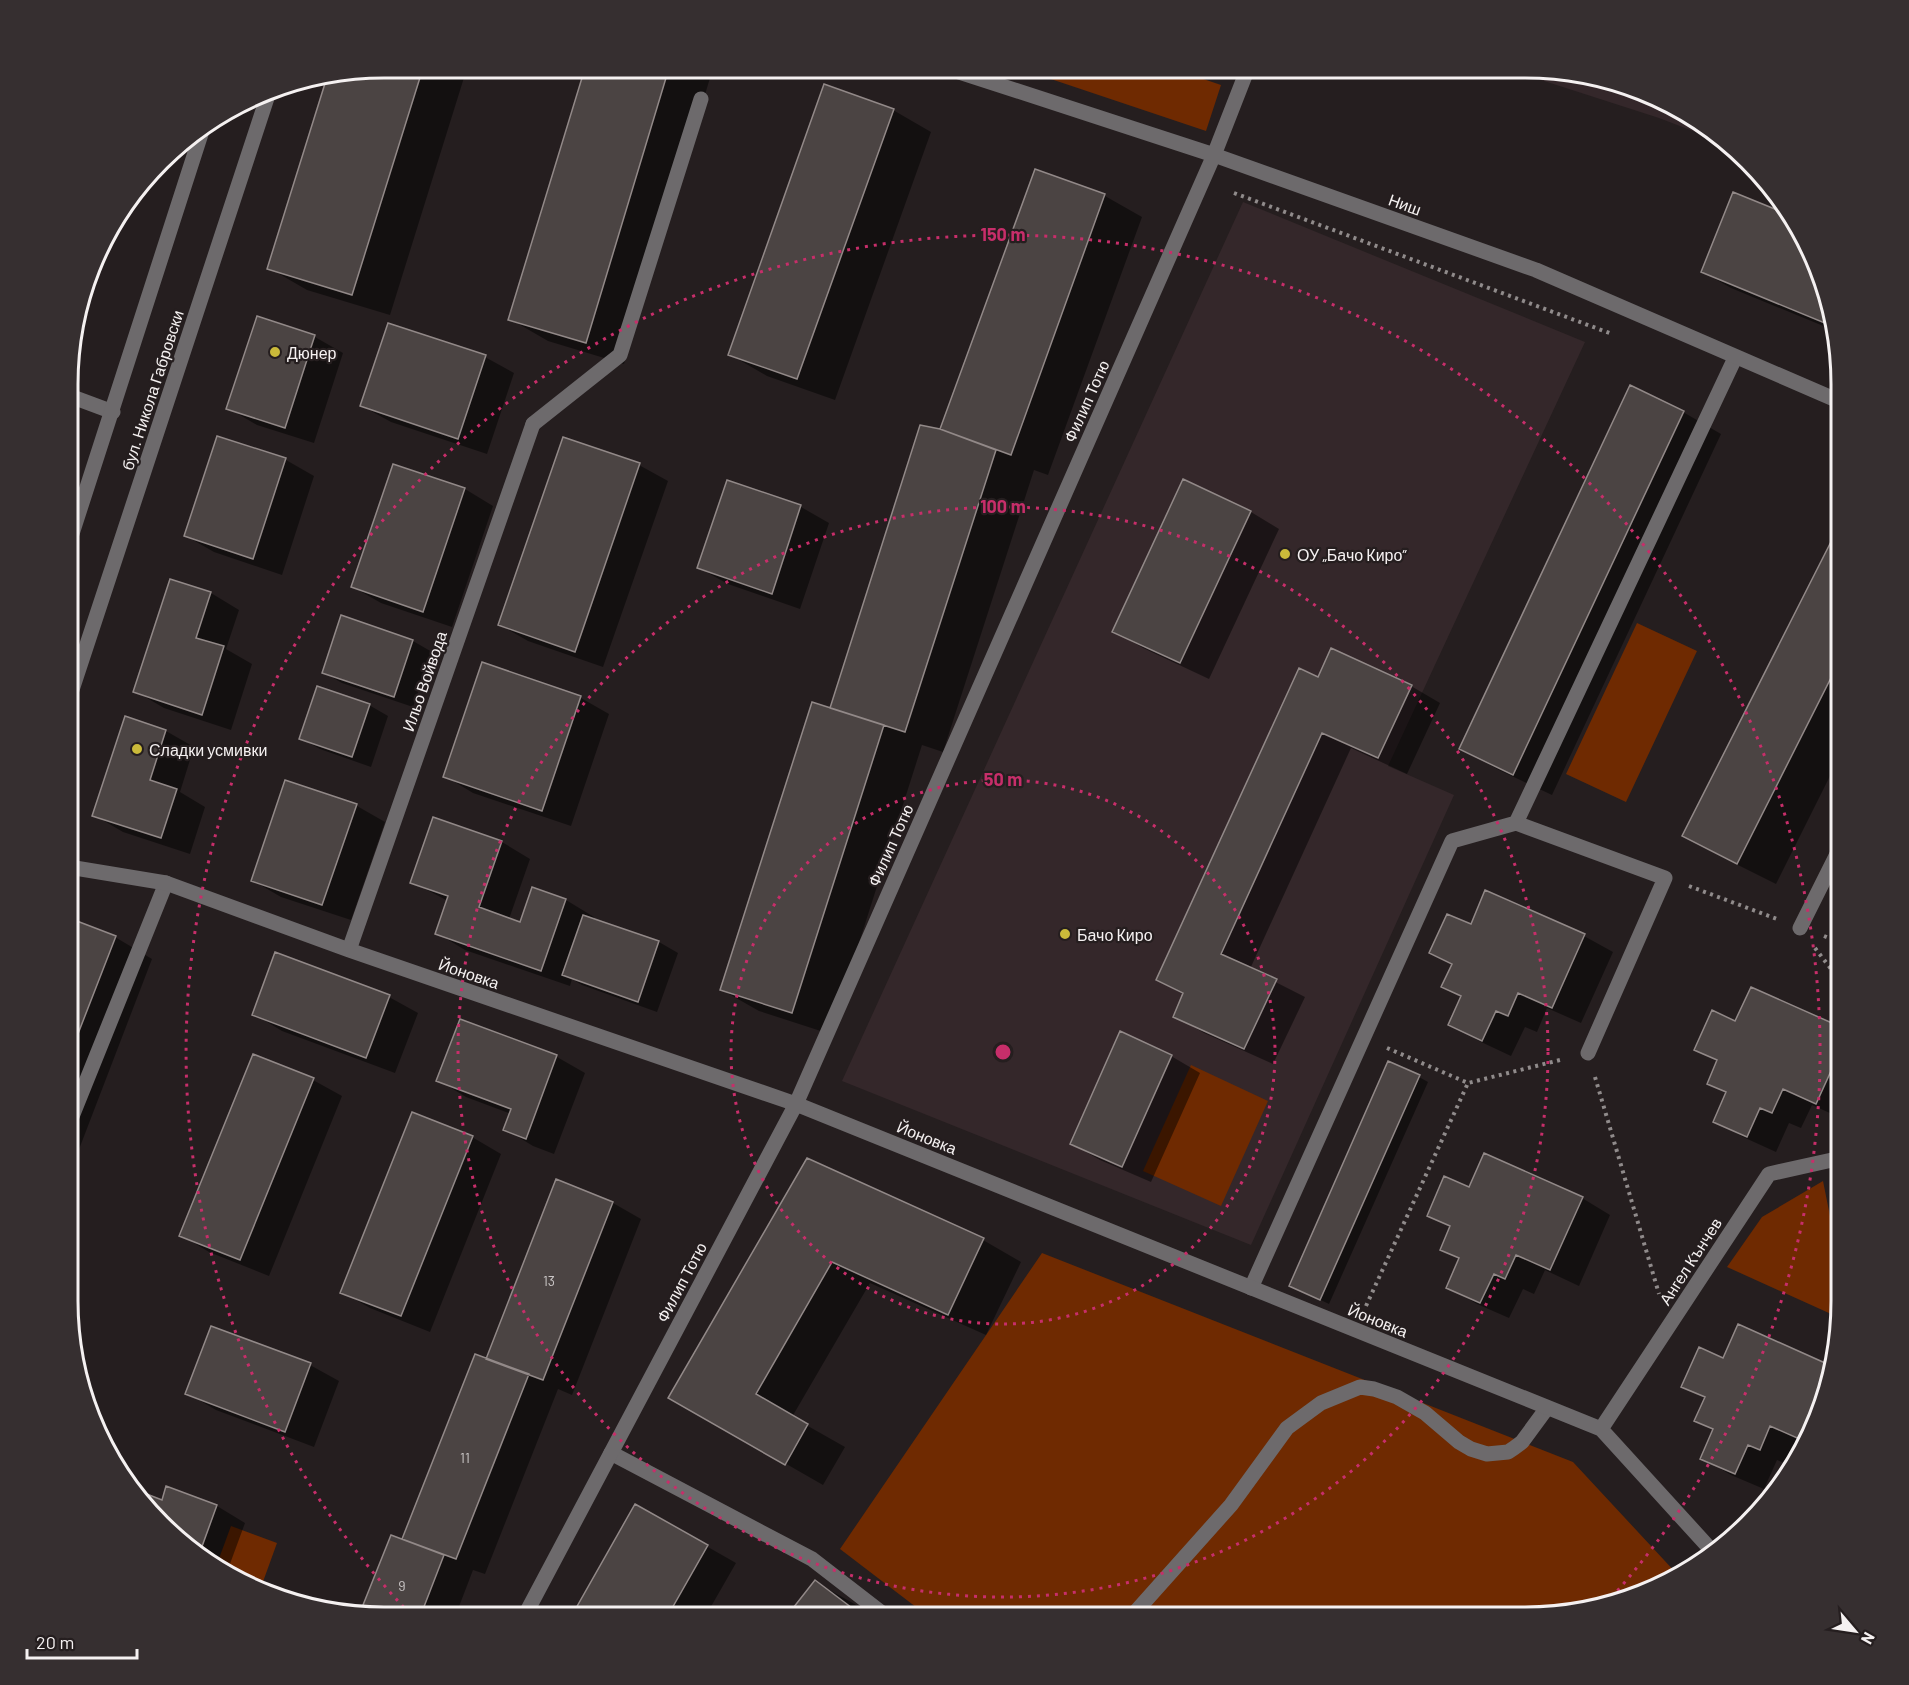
<svg xmlns="http://www.w3.org/2000/svg" width="1909" height="1685" viewBox="0 0 1909 1685" font-family="Barlow,sans-serif">
  <style>
    .built { fill: #34272a }
    .green { fill: #6f2a01 }
    .shadow { fill: #0007 }
    .building { fill: #4b4443; stroke: #928988; stroke-width: 1.5 }
    .lines { fill: none; stroke-linecap: round; stroke-linejoin: round }
    .path { stroke: #908b8b; stroke-width: 4; stroke-dasharray: 3 4.5; stroke-linecap: butt }
    .service { stroke: #6d6a6c; stroke-width: 15 }
    .minor { stroke: #6d6a6c; stroke-width: 15 }
    .tertiary { stroke: #6d6a6c; stroke-width: 15 }
    .ring { fill: none; stroke: #c72e6a; stroke-width: 3; stroke-dasharray: 3 6 }
    .poi-dot { fill: #caba3a; stroke: #251e1f; stroke-width: 2 }
    .labels { text-anchor: middle; dominant-baseline: central; stroke-width: 4.5; stroke-linejoin: round; paint-order: stroke }
    .number-label { font-size: 14px; fill: #cac6c6 }
    .street-label { font-size: 16px; fill: #f5f1f1; stroke: #251e1f }
    .poi-label { font-size: 16px; fill: #f5f1f1; stroke: #251e1f; text-anchor: start }
    .rim { fill: none; stroke: #f5f1f1; stroke-width: 3 }
    .centre { fill: #c72e6a; stroke: #251e1f; stroke-width: 3 }
    .ring-label { font-size: 18px; text-anchor: middle; font-weight: bold; fill: #c72e6a; stroke: #251e1f; stroke-width: 4.5; stroke-linejoin: round; paint-order: stroke }
  </style>
  <rect width="100%" height="100%" fill="#251e1f"/>
  <path class="built" d="M1504 68H1546L1665 100 1719 141 1659 118Z
    M1243 202 1585 342 1388 766 1454 795 1251 1245 842 1081Z"/>
  <path class="green" d="M1018 68H1171L1221 85 1206 131Z
    M1637 623 1697 651 1626 802 1566 774Z
    M1191 1065 1268 1101 1221 1206 1143 1171Z
    M1823 1181 1841 1271 1840 1318 1727 1267 1762 1217Z
    M1042 1253 1573 1462 1677 1574 1646 1594 1546 1617H929L840 1549Z
    M231 1526 277 1543 260 1590 244 1585 217 1564Z"/>
  <path class="shadow" d="M384 68H467L390 315 307 290 269 268 328 77Z
    M586 68H713L624 364 548 341 510 319Z
    M893 110 931 132 835 400 767 376 729 354Z
    M1036 171 1105 196 1142 217 1048 475 1034 470 943 752 922 745 830 1034 759 1011 722 990 941 431Z
    M1734 194 1788 216 1817 262 1833 330 1731 288 1703 272Z
    M258 318 315 337 343 353 314 443 257 425 228 408Z
    M485 357 514 373 487 454 391 422 362 406Z
    M1683 412 1721 434 1552 795 1499 770 1461 749Z
    M218 437 286 460 314 476 282 575 214 552 186 536Z
    M639 465 668 481 603 667 528 641 500 625Z
    M394 466 465 489 493 506 452 627 381 603 353 587Z
    M1184 481 1251 512 1279 529 1209 679 1143 648 1114 631Z
    M728 482 801 507 829 523 800 609 728 584 699 568Z
    M1841 525V754L1776 884 1722 857 1684 836Z
    M171 580 211 593 239 610 226 649 252 664 231 730 164 708 135 691Z
    M70 620 76 624 70 644Z
    M413 641 432 652 413 707 342 683 323 672Z
    M483 664 581 698 609 714 571 826 473 793 445 776Z
    M1319 679 1411 686 1440 703 1407 774 1351 748 1250 969 1305 997 1273 1064 1204 1033 1175 1016 1184 995 1158 980Z
    M369 705 388 716 371 767 320 749 300 738Z
    M166 731 194 747 180 792 205 807 190 854 123 832 94 815Z
    M286 782 357 806 385 822 351 920 281 897 252 880Z
    M434 819 502 842 530 859 509 919 521 923 533 889 566 900 594 917 593 920 659 942 678 953 657 1012 582 985 572 979 570 986 465 950 437 933 448 901 412 882Z
    M69 919 115 937 152 959 68 1178Z
    M1471 926 1584 936 1613 952 1581 1023 1547 1008 1537 1032 1525 1027 1511 1056 1479 1041 1450 1024 1462 997 1443 987 1453 965 1431 953Z
    M1751 989 1841 1029V1118L1812 1105 1801 1128 1789 1123 1776 1152 1743 1137 1715 1121 1727 1094 1709 1084 1718 1062 1696 1049 1736 1023Z
    M389 997 418 1013 395 1073 282 1031 254 1014Z
    M461 1021 557 1057 585 1073 554 1154 533 1146 505 1129 511 1114 466 1097 438 1080Z
    M254 1056 313 1080 342 1096 269 1276 209 1252 181 1235Z
    M1171 1056 1200 1073 1151 1182 1100 1160 1072 1144Z
    M1419 1077 1428 1082 1329 1304 1300 1290Z
    M472 1137 501 1154 430 1332 370 1308 342 1292Z
    M808 1160 983 1240 1021 1262 986 1335 870 1283 792 1417 845 1447 823 1485 670 1397Z
    M1469 1189 1582 1198 1610 1215 1579 1286 1545 1270 1534 1294 1523 1289 1509 1318 1477 1304 1448 1287 1460 1260 1442 1249 1451 1228 1429 1215Z
    M613 1203 641 1219 572 1395 558 1389 485 1574 473 1570 455 1617H383L361 1615 392 1537 403 1541 476 1356 487 1361Z
    M1739 1326 1834 1368 1809 1441 1806 1445 1799 1442 1789 1465 1777 1460 1764 1489 1731 1475 1702 1458 1714 1431 1696 1421 1706 1399 1683 1386 1724 1360Z
    M212 1327 310 1365 339 1381 314 1447 216 1410 187 1393Z
    M167 1488 217 1506 245 1523 227 1572 146 1510 138 1497 140 1493 162 1501Z
    M636 1506 736 1563 705 1617H573Z
    M815 1582 869 1612 875 1617H788Z"/>
  <path class="building" d="M384 68H423L352 295 267 269 327 77Z
    M585 68H669L586 343 508 320Z
    M824 84 894 109 797 379 728 355Z
    M1035 169 1105 194 1011 455 940 429Z
    M1733 192 1787 214 1817 262 1832 326 1701 272Z
    M257 316 315 335 285 428 226 409Z
    M388 323 486 355 458 439 360 406Z
    M1630 385 1684 411 1513 775 1459 749Z
    M920 425 940 429 996 450 905 732 830 708Z
    M217 436 286 458 253 559 184 536Z
    M563 437 640 463 575 652 498 625Z
    M393 464 465 488 423 612 351 587Z
    M1183 479 1251 511 1180 663 1112 632Z
    M727 480 801 505 772 594 697 568Z
    M1841 522V658L1737 864 1682 836Z
    M170 579 211 592 196 638 224 646 202 715 133 692Z
    M341 615 413 640 394 697 322 673Z
    M1331 648 1412 685 1378 758 1322 733 1221 954 1277 979 1244 1049 1173 1017 1183 993 1156 980 1299 668 1318 677Z
    M482 662 581 696 542 811 443 777Z
    M317 686 370 704 352 757 299 739Z
    M812 702 884 725 792 1013 720 990Z
    M125 716 166 730 150 780 177 789 161 838 92 816Z
    M285 780 357 804 322 905 251 881Z
    M433 817 502 841 479 907 520 922 532 887 566 899 541 971 435 934 448 896 410 883Z
    M1485 890 1585 934 1552 1008 1518 993 1508 1016 1496 1011 1482 1041 1448 1025 1461 996 1441 987 1452 964 1429 953 1447 914 1471 924Z
    M583 915 659 941 638 1002 562 975Z
    M69 918 116 936 69 1057Z
    M275 952 390 995 366 1058 252 1015Z
    M1751 987 1841 1027V1049L1816 1104 1783 1089 1772 1113 1760 1108 1747 1137 1713 1122 1726 1092 1707 1084 1717 1060 1694 1050 1712 1010 1735 1021Z
    M460 1019 557 1055 526 1139 503 1130 511 1109 436 1081Z
    M1120 1031 1172 1055 1122 1167 1070 1144Z
    M253 1054 314 1078 240 1260 179 1236Z
    M1388 1061 1420 1075 1320 1300 1289 1286Z
    M412 1112 473 1136 401 1316 340 1293Z
    M1484 1153 1583 1197 1550 1270 1516 1255 1505 1279 1494 1274 1480 1303 1446 1288 1459 1258 1440 1250 1450 1226 1427 1216 1444 1176 1469 1187Z
    M807 1158 984 1238 948 1315 832 1262 756 1394 808 1424 785 1465 668 1398Z
    M556 1179 613 1202 543 1380 486 1359Z
    M1738 1324 1834 1367 1824 1395 1804 1441 1770 1426 1760 1450 1748 1445 1735 1474 1700 1459 1713 1429 1694 1421 1705 1397 1681 1387 1699 1347 1723 1358Z
    M211 1326 311 1363 285 1432 185 1394Z
    M475 1354 529 1374 456 1559 402 1539Z
    M166 1486 217 1505 200 1552 146 1510 137 1495 139 1491 162 1500Z
    M635 1504 708 1545 667 1617H571Z
    M391 1535 444 1555 420 1617 359 1615Z
    M815 1580 864 1617H786Z"/>
  <g class="lines">
    <path class="path" d="M1234 193 1612 334
      M1689 886 1777 919
      M1824 936 1841 943
      M1815 948 1841 982
      M1387 1048 1468 1083 1564 1059
      M1595 1077 1659 1294
      M1366 1306 1468 1083"/>
    <path class="service" d="M70 396 113 412
      M533 424 620 355 701 99
      M1516 823 1665 878 1588 1053
      M1800 928 1841 846
      M69 1124 166 883
      M1251 1288 1452 841 1516 823 1735 358
      M611 1453 812 1559 887 1617
      M1131 1617 1231 1505 1287 1428 1321 1403 1360 1387 1374 1389 1397 1397 1425 1413 1459 1442 1471 1449 1487 1454 1508 1452 1514 1448 1522 1442 1547 1408"/>
    <path class="minor" d="M947 68 1214 155 1536 270 1841 402
      M69 867 166 883 349 950 796 1104 1601 1429 1713 1552
      M349 950 533 424
      M1601 1429 1769 1174 1841 1158
      M524 1617 796 1104 1214 155 1248 68"/>
    <path class="tertiary" d="M70 540 202 131
      M69 699 269 92"/>
  </g>
  <g class="ring">
    <circle cx="1003" cy="1052" r="272"/>
    <circle cx="1003" cy="1052" r="545"/>
    <path d="M410 1614A817 817 0 1 1 1610 1599"/>
  </g>
  <g class="poi-dot">
    <circle cx="275" cy="352" r="6"/>
    <circle cx="1285" cy="554" r="6"/>
    <circle cx="137" cy="749" r="6"/>
    <circle cx="1065" cy="934" r="6"/>
  </g>
  <g class="labels">
    <g class="number-label">
      <text x="549" y="1280">13</text>
      <text x="465" y="1457">11</text>
      <text x="402" y="1585">9</text>
    </g>
    <g class="street-label">
      <text transform="translate(1405 204) rotate(20)">Ниш</text>
      <text transform="translate(152 390) rotate(-72)">бул. Никола Габровски</text>
      <text transform="translate(1086 401) rotate(-66)">Филип Тотю</text>
      <text transform="translate(424 681) rotate(-71)">Ильо Войвода</text>
      <text transform="translate(890 845) rotate(-66)">Филип Тотю</text>
      <text transform="translate(469 973) rotate(19)">Йоновка</text>
      <text transform="translate(927 1137) rotate(22)">Йоновка</text>
      <text transform="translate(1690 1261) rotate(-57)">Ангел Кънчев</text>
      <text transform="translate(681 1282) rotate(-62)">Филип Тотю</text>
      <text transform="translate(1378 1320) rotate(22)">Йоновка</text>
    </g>
    <g class="poi-label">
      <text x="287" y="352">Дюнер</text>
      <text x="1297" y="554">ОУ „Бачо Киро”</text>
      <text x="149" y="749">Сладки усмивки</text>
      <text x="1077" y="934">Бачо Киро</text>
    </g>
  </g>
  <path d="M0 0H1909V1685H0ZM384 78H1525A306 306 0 0 1 1831 384V1301A306 306 0 0 1 1525 1607H384A306 306 0 0 1 78 1301V384A306 306 0 0 1 384 78Z" fill="#362f30" fill-rule="evenodd"/>
  <path class="rim" d="M384 78H1525A306 306 0 0 1 1831 384V1301A306 306 0 0 1 1525 1607H384A306 306 0 0 1 78 1301V384A306 306 0 0 1 384 78Z"/>
  <circle cx="1003" cy="1052" r="9" class="centre"/>
  <g class="ring-label">
    <text x="1003" y="241">150 m</text>
    <text x="1003" y="513">100 m</text>
    <text x="1003" y="786">50 m</text>
  </g>
  <g transform="translate(1855 1631) rotate(119)" stroke="#251e1f" stroke-width="4.5" paint-order="stroke">
  <path d="M0-4.5L10 22L0 15L-10 22Z" fill="#f5f1f1"/>
  <text y="-9" font-size="16" font-weight="bold" text-anchor="middle" fill="#f5f1f1">N</text>
  </g>
  <path d="M27 1649v9h110v-9" fill="none" stroke="#f5f1f1" stroke-width="3"/>
  <text x="36" y="1649" font-size="18" fill="#f5f1f1" stroke="#251e1f" stroke-width="4.5" paint-order="stroke">20 m</text>
</svg>
